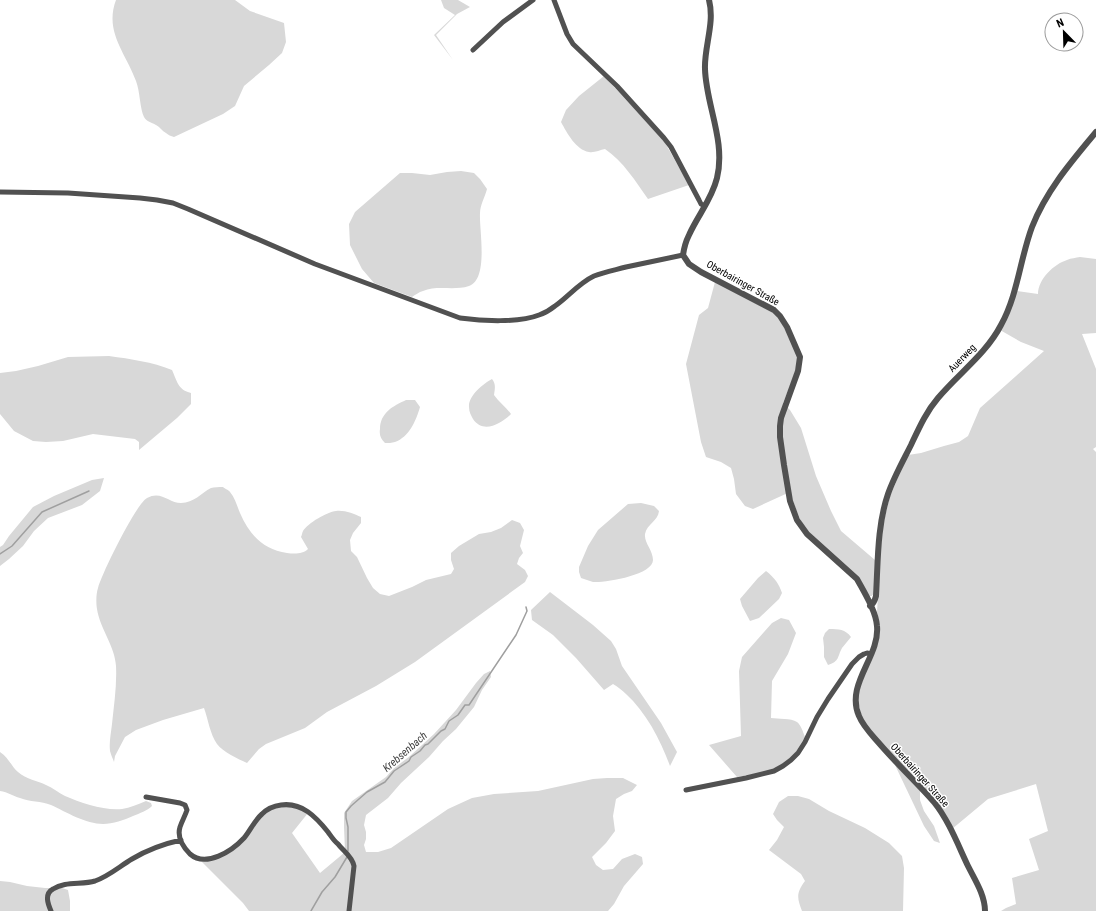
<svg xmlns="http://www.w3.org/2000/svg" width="1096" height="911" viewBox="0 0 1096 911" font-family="'Roboto Condensed',sans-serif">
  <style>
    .green { fill: #d8d8d8 }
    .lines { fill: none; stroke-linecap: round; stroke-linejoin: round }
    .stream { stroke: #9f9f9f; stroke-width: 1.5 }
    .minor { stroke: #515151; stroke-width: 5 }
    .tertiary { stroke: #515151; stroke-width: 6 }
    .labels { text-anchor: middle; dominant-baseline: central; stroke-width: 3; stroke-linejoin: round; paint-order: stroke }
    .street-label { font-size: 10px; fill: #000; stroke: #fff }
    .water-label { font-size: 11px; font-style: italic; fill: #404040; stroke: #fff }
  </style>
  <rect width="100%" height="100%" fill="#fff"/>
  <path class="green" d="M116 0H235L250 11 284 23 286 42 282 53 269 65 244 86 235 106 223 114 174 137C171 136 168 135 166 133 162 131 160 127 156 125 151 122 147 122 144 117 140 110 140 91 136 81 126 53 104 32 116 0Z
    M441 0H458L470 7 457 14 436 35 453 60 434 35 455 15 444 8Z
    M604 76 664 141 689 185 648 199C636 182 623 161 605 149 600 150 594 153 589 152 576 150 567 133 561 122L566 110 579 96Z
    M461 171 474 173 480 179 487 189C485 197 480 205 480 213 479 230 489 279 469 286 454 291 437 285 423 291 419 292 415 295 412 297L374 283 362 269 350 245 349 224 355 212 400 173H412L430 175 447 172Z
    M1080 257 1096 259V333L1082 334 1096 369V447L1093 449 1096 452V911H1001L1006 908 1016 904 1012 878 1039 870 1029 839 1048 831 1036 784 988 799 952 829 863 721 858 702 859 690 875 648 878 619 877 612 882 529 890 496 908 455 921 453 944 446 959 442 968 436 980 408 1044 351 1021 342 1000 330 1017 291 1038 294C1038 279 1054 264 1067 260 1071 258 1076 258 1080 257Z
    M715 282 774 313 781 321 797 355V364L793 378 783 403 790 410 801 428 816 476 831 511 841 531 875 560 874 593 872 596H870L868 595 861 581 808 532C799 520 795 507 790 492L753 509 745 506 736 494 734 479 731 468 721 462 706 457 701 442 686 364 699 315 708 308Z
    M109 356C131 359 152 362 172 370 177 381 178 390 191 393V404L177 418 139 450V442L135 439 93 434 63 441 46 442 33 441 14 431 0 414V373L16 371 38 366 68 357Z
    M492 379C496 384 495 388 494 395 499 402 506 407 511 414 501 424 483 434 473 419 471 415 469 412 469 407 468 396 483 384 492 379Z
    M406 400H415L420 407C416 421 409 437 395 442 392 443 388 443 385 443 381 439 379 435 380 429 380 413 393 406 406 400Z
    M104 478 100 491 82 505 48 518 34 531 23 546 9 559 0 566V547L3 545 9 536 33 507 54 496 92 480Z
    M223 487C225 489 229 490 230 492 235 498 237 506 240 513 249 534 263 550 287 553 295 554 303 554 308 549L301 537C302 535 302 533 303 531 308 523 327 512 336 511 345 510 354 514 361 517V523L353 533 350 540 351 551 357 557 367 578 373 588 380 594 389 596 412 587 426 580 451 574 454 569 451 560V553L459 546 479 534 491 532 501 528 512 520 520 523 524 530 520 546 523 553 519 558 517 564 525 570 528 576 525 582 415 662 376 686 327 712 305 728 266 744 259 749 247 763C238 759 223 752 217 744 210 734 208 719 204 708L163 720 136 730 125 737 115 756 114 762C113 759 111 755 110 751 109 742 111 733 112 724 114 705 117 685 116 666 115 646 100 629 97 609 96 603 96 594 98 588 102 573 136 504 147 498 161 490 169 503 181 503 194 503 201 493 211 488 214 487 219 487 223 487Z
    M641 503 654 506 659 511C658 521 647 524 645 534 644 543 653 550 653 560 653 575 605 583 593 582 589 581 585 579 581 578L579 572V567L588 546 598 530 628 504Z
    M766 571C775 578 779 584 782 593L779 599 759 618 750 621 742 606 740 599 758 578Z
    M550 592 593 625 611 641 616 649 622 666 661 723 677 752 670 766C661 741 646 712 626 694 622 690 618 687 613 684L604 690 576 658 553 635 532 620 531 610Z
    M781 618 789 620 796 633 788 654 772 681 771 718C778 719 791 718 797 722 801 725 803 732 805 737 800 745 796 753 789 760 775 772 754 774 737 777L709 745 741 736 739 671 742 657 772 623Z
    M829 629C839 629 845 629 851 637 848 641 845 644 842 648 837 657 840 661 828 665L824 657V647L823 638 825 633Z
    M490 671 491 677 482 690 474 707 456 729 443 741 429 757 401 783 388 798 366 815 364 825 366 832V839L364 845 366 852H378L391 848 448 809 472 798 494 794 538 791 593 779 607 778H623L637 785 632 791 624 794 616 799 613 816 615 831 606 843 592 857 596 865 603 870 613 869 622 859 635 854 642 857 643 864 624 886 614 904 608 911H249L243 903 201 861 230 852 258 819 270 810 282 806 297 808 308 813 292 833 320 873 344 853 345 851 344 827V813L352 801 386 777 393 769 410 756 434 734 456 710 476 683 484 674Z
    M0 752C9 758 11 766 18 772 26 779 38 781 46 785 53 788 59 793 65 796 81 803 105 811 122 809 130 808 138 804 146 801L151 803 152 806C147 811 140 813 133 816 124 820 113 824 103 824 86 824 66 812 51 805 41 801 30 802 20 798 13 796 8 792 0 791Z
    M895 765 920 790V800L924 811 934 826 940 843 934 841 924 826Z
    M788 796H798L809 799 829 811 865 828 889 843 902 856 904 868 903 911H802C797 898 796 893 805 881L801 874 769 850 777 840 784 827 777 820 773 814 779 802Z
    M0 881 10 882 27 886 45 888H62L68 890 70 901V911H0Z"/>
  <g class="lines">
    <path class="stream" d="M0 554 12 546 42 512 89 491
      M348 851V827L346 818V812L351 806 367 792 385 782 394 771 409 761 411 757 420 751 425 745 428 744 441 731 445 729 449 721 458 715 465 705H469L516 635 527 611 526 607
      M311 911 322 892 335 877 347 857"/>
    <path class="minor" d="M554 0 567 34 573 44 617 86 664 138 671 147 699 200 701 204 705 206
      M473 50 503 22 533 0
      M0 192 68 193 140 198 157 200 173 203 188 209 315 264 460 318C482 321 519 323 539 315 545 313 550 310 555 306 568 297 579 283 594 276 604 272 615 270 626 267 645 263 664 259 683 255
      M686 790 746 778 774 771 783 766 791 760 798 753 805 742 817 717 828 699 852 664 859 657 864 654 867 653 871 654
      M146 797 180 803 185 805 187 810C185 816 182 821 180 827 177 837 183 847 190 854 206 868 232 851 244 838 250 831 254 821 262 814 267 809 273 806 281 805 302 802 316 817 328 832 331 836 334 841 338 844 343 851 352 856 354 866L349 911
      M51 911C48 904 44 894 53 889 65 881 82 885 95 881 109 876 120 866 132 859 147 850 163 844 181 840"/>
    <path class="tertiary" d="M709 0C715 23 704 47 705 69 706 105 726 141 717 178 712 199 698 215 689 235 686 241 684 248 683 255L689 264 701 272 774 310 780 316 787 327 800 357 798 371 781 418 780 426V437L784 465 790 501 797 520 807 534 857 579C864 592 876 611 877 626 880 657 845 684 859 716 863 726 871 734 878 742 896 763 916 782 934 802 949 821 958 845 968 866 975 880 985 895 985 911
      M870 606C874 604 875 600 876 596 878 562 877 526 888 494 894 477 903 461 911 445 919 428 926 412 938 398 959 373 986 354 1001 325 1018 294 1020 259 1032 227 1046 191 1071 162 1096 132"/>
  </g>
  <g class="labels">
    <g class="street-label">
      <text transform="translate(743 283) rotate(29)">Oberbairinger Straße</text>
      <text transform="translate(962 358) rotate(-46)">Auerweg</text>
      <text transform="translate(920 775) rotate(48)">Oberbairinger Straße</text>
    </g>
    <g class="water-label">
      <text transform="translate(405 752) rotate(-41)">Krebsenbach</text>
    </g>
  </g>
  <g transform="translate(1064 32) rotate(337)"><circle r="19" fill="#ffffff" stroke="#999999"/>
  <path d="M0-3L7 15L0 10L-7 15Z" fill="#000000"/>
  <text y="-6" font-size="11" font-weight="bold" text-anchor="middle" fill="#000000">N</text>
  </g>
</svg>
